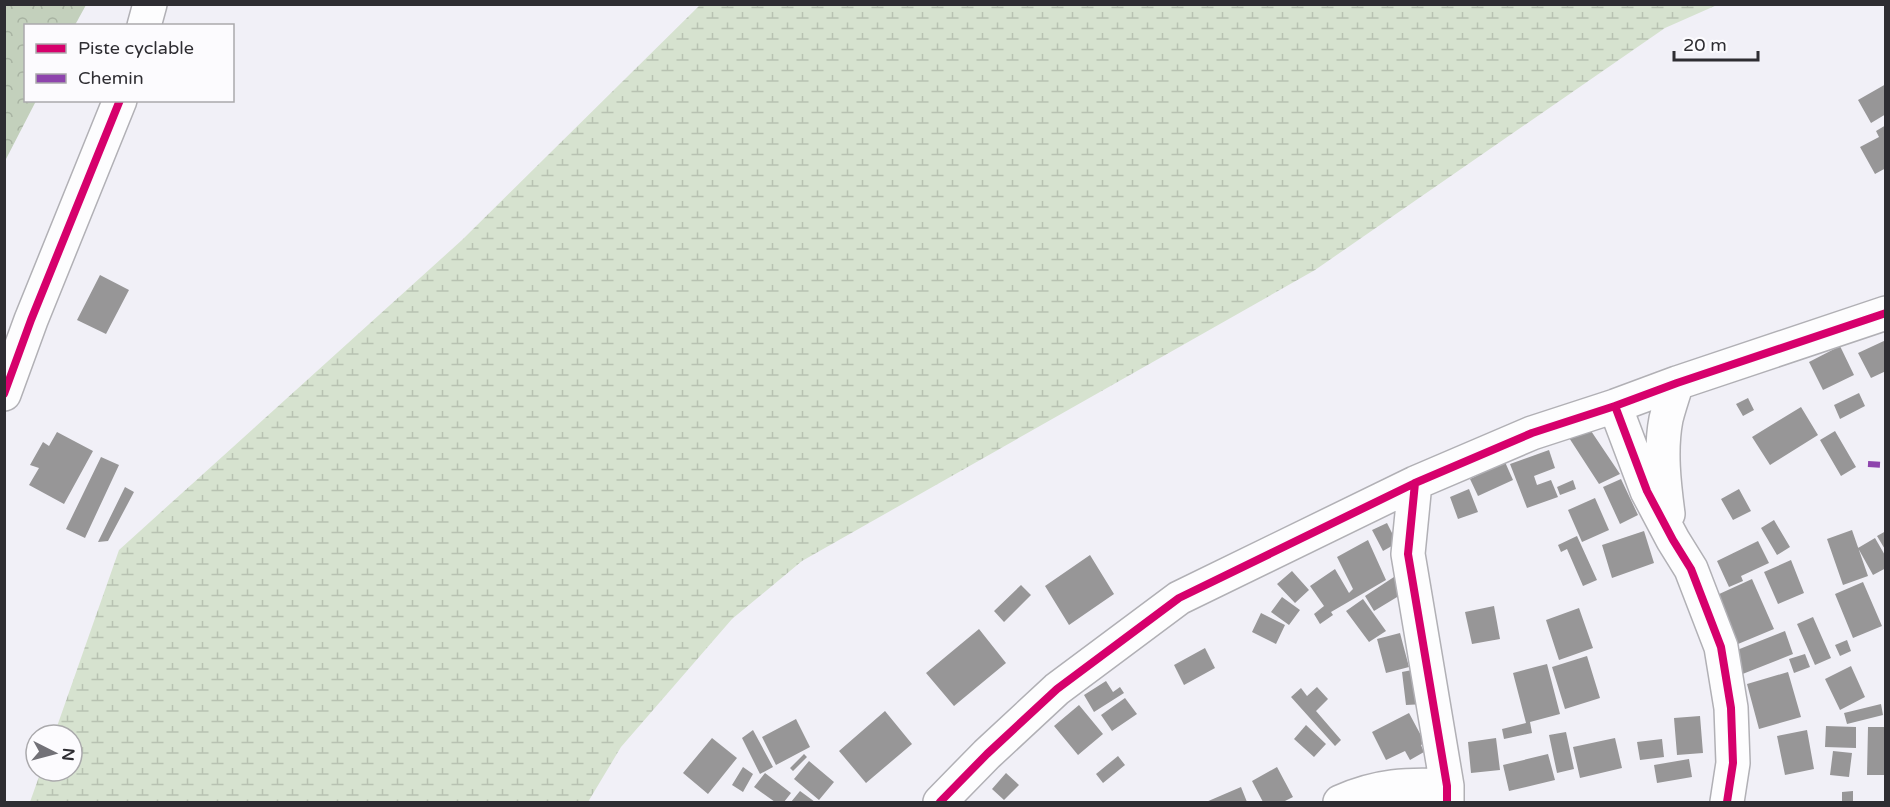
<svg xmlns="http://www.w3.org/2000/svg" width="1890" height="807" viewBox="0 0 1890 807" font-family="'Varela Round',sans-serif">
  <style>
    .forest { fill: url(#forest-crowns) }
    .wetland { fill: url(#wetland-marsh) }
    .building { fill: #979697 }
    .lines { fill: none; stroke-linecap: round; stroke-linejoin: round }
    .minor-casing { stroke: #b1b0b5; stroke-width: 36 }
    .minor { stroke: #fdfdfe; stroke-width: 33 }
    .quiet { stroke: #8e44ad; stroke-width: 6; stroke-dasharray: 12 6; stroke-linecap: butt }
    .cycleway-casing { stroke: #fcfbfe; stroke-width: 11 }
    .cycleway { stroke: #d6006c; stroke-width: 8 }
  </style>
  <defs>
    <pattern id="forest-crowns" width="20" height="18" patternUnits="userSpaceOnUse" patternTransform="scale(1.5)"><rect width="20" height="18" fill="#c3d0bc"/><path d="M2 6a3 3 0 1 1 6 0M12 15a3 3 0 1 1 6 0" fill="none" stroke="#a8b3a2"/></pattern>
    <pattern id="wetland-marsh" width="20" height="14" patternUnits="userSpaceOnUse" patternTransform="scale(1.5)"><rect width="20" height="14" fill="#d6e2cf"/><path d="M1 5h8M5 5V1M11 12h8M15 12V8" fill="none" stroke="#b8c2b2"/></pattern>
  </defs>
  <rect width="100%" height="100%" fill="#f1f0f7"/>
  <path class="forest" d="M5 4 86 5 75 25 26 26V100L36 101 5 161Z"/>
  <path class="wetland" d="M700 5H1717L1665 28 1315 270 802 561 732 619 621 747 588 802H30L41 771H72V735H54L119 550 462 240Z"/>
  <path class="building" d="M1886 84V114L1871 123 1858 100Z
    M1886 125V168L1875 174 1860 147 1879 137 1876 131Z
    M100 275 129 290 106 334 77 320Z
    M1886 340V371L1871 378 1858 353Z
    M1840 346 1854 375 1823 390 1809 362Z
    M1859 393 1865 406 1840 419 1834 405Z
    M1748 398 1754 410 1743 416 1736 404Z
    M1801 407 1818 435 1770 465 1752 437Z
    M1583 419 1620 474 1599 484 1562 427Z
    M1835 431 1856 467 1841 476 1820 440Z
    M57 432 93 451 64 504 29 485 39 468 30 465 43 442 49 446Z
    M1549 450 1555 468 1534 476 1537 485 1551 480 1558 497 1527 508 1510 464Z
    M101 457 119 465 85 538 66 529Z
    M1505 462 1513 480 1478 496 1470 479Z
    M1621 479 1638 515 1620 524 1603 487Z
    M1573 480 1576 489 1560 495 1557 487Z
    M125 487 134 492 108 541 98 542Z
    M1469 489 1478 512 1458 519 1450 497Z
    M1739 489 1751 511 1733 520 1721 499Z
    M1595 498 1609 530 1582 542 1568 510Z
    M1774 520 1790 547 1777 555 1761 528Z
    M1387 523 1397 543 1383 551 1372 530Z
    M1852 530 1868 576 1843 585 1827 539Z
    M1644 531 1654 563 1612 578 1602 545Z
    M1886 531V551L1877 536Z
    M1577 536 1597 580 1583 586 1567 549 1561 552 1558 545Z
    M1875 538 1886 557V568L1873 575 1858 548Z
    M1368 540 1386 580 1331 612 1333 615 1320 624 1314 614 1324 606 1310 586 1335 569 1349 593 1353 589 1337 557Z
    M1758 541 1769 563 1741 576 1743 581 1729 587 1717 561Z
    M1090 555 1114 594 1069 625 1045 586Z
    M1791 560 1804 593 1778 604 1764 572Z
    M1292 571 1309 590 1295 603 1277 584Z
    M1397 575 1407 591 1374 611 1365 596Z
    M1752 579 1774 629 1738 644 1717 595Z
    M1863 582 1882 626 1853 638 1835 594Z
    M1021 585 1031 595 1004 622 994 611Z
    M1282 597 1300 610 1289 625 1271 612Z
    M1363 599 1386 631 1369 642 1346 611Z
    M1494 606 1500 639 1472 644 1465 612Z
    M1579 608 1593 648 1559 660 1546 620Z
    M1261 613 1285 625 1276 644 1252 632Z
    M1813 617 1831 658 1815 665 1797 624Z
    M979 629 1006 663 954 706 926 673Z
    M1785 631 1793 654 1740 675 1732 652Z
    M1400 633 1409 667 1386 673 1377 639Z
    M1847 640 1851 651 1840 656 1835 645Z
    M1205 648 1215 668 1184 685 1174 665Z
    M1805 654 1810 667 1794 673 1789 659Z
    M1587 656 1600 698 1565 709 1552 667Z
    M1547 664 1560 714 1530 722 1532 733 1504 739 1502 729 1526 723 1513 673Z
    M1851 666 1865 697 1840 710 1825 679Z
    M1422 668 1425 704 1406 705 1402 672Z
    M1788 672 1801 717 1759 729 1747 684Z
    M1106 681 1113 692 1120 687 1124 693 1094 712 1084 695Z
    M1317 687 1328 699 1316 711 1341 740 1335 746 1291 697 1301 688 1307 696Z
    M1125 698 1137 714 1112 731 1101 715Z
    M1881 704 1883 715 1847 724 1844 713Z
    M1079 705 1103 734 1078 755 1054 726Z
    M885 711 912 744 866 783 839 751Z
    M1409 713 1425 743 1421 745 1424 752 1410 760 1405 751 1386 760 1372 732Z
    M1700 716 1703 753 1677 755 1674 718Z
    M796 719 810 747 776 765 762 737Z
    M1306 725 1326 744 1314 757 1294 739Z
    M1826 726 1856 727V748L1825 747Z
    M1868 727H1886V775H1867Z
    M753 730 773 767 760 774 742 738Z
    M1807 730 1814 769 1785 775 1777 736Z
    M1566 732 1574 769 1557 773 1549 735Z
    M712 738 737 758 708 794 683 773Z
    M1496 738 1500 770 1471 773 1468 742Z
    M1615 738 1622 768 1580 778 1573 747Z
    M1662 739 1664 757 1640 760 1637 742Z
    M1833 751 1852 753 1849 777 1830 775Z
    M804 754 807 757 793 771 790 768Z
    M1548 754 1555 780 1509 791 1503 765Z
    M1118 756 1125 765 1103 783 1096 774Z
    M1689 759 1692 777 1657 783 1654 765Z
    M809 761 834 782 819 800 794 779Z
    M743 767 753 774 743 792 732 785Z
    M1277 767 1293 797 1283 802H1263L1252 781Z
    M765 773 791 793 784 802H775L754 787Z
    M1006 773 1019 785 1004 800 992 789Z
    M1241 787 1247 802H1206Z
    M800 791 815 802H791Z
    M1853 791V802H1842V792Z"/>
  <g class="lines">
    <defs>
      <path id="minor" d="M144 26 150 4
        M4 394 31 320 120 100
        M1615 406 1647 491 1673 540 1691 569 1721 647 1731 708 1733 763 1727 802
        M1415 483 1408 554 1447 786V802
        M1668 514C1664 484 1660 450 1666 419 1669 407 1673 395 1677 383
        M940 802 987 754 1057 689 1179 598 1415 483 1532 433 1615 406 1677 383 1886 313
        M1340 802C1378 785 1407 784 1447 786"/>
    </defs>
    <use href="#minor" class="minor-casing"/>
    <use href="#minor" class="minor"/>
    <path class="quiet" d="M1868 464 1886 465"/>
    <defs>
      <path id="cycleway" d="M4 394 31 320 120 100
        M1615 406 1647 491 1673 540 1691 569 1721 647 1731 708 1733 763 1727 802
        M1415 483 1408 554 1447 786V802
        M940 802 987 754 1057 689 1179 598 1415 483 1532 433 1615 406 1677 383 1886 313"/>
    </defs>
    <use href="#cycleway" class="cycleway-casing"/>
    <use href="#cycleway" class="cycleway"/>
  </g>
  <rect width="1890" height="807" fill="none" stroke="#2e2d32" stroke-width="12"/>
  <rect x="24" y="24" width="210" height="78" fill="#fcfbfe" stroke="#aaa9ac" stroke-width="1.5"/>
  <rect x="36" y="44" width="30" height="9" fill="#d6006c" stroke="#aaa9ac" stroke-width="1.5"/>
  <text x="78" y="54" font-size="18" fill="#2e2d32">Piste cyclable</text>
  <rect x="36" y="74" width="30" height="9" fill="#8e44ad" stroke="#aaa9ac" stroke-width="1.5"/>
  <text x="78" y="84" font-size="18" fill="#2e2d32">Chemin</text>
  <g transform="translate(54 753) rotate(96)"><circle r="28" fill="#fcfbfe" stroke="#aaa9ac" stroke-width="1.5"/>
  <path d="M0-4.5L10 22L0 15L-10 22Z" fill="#727177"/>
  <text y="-9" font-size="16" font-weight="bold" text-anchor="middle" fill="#2e2d32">N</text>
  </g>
  <path d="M1674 51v9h84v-9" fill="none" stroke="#2e2d32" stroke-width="3"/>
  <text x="1683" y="51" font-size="18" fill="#2e2d32" stroke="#fcfbfe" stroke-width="4.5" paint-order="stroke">20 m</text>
</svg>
